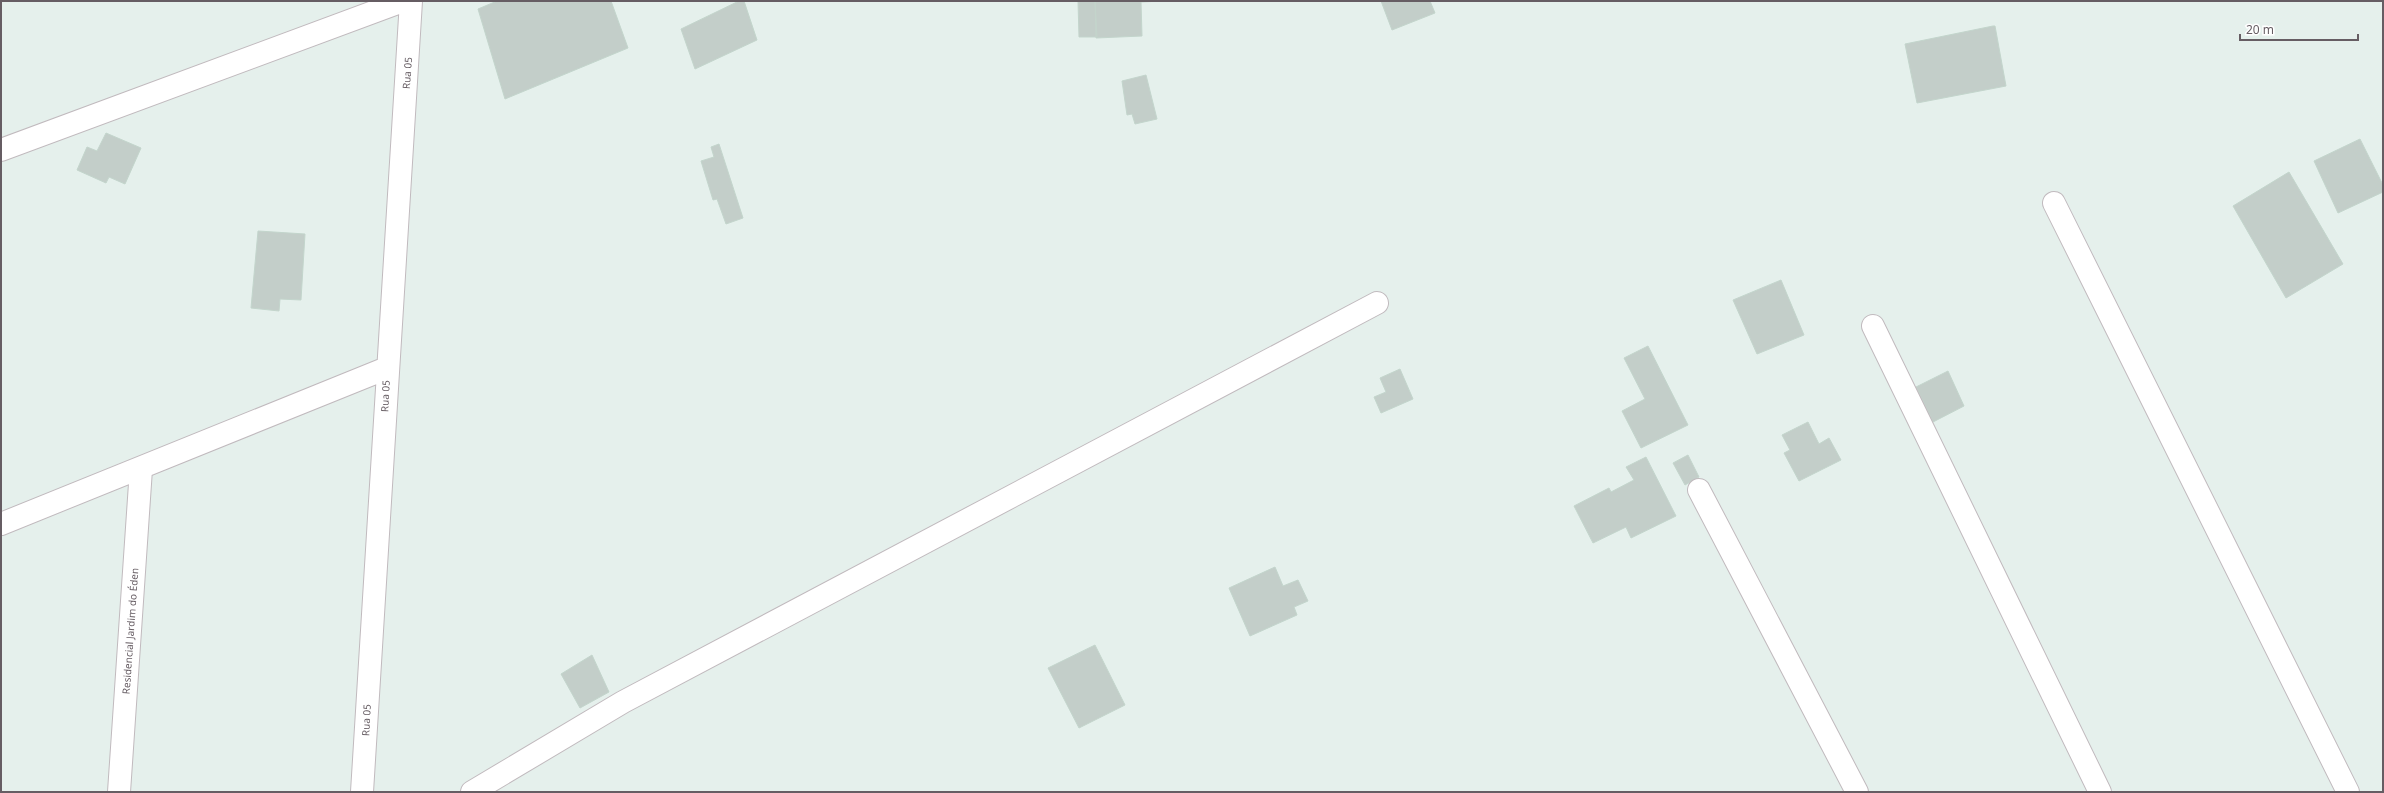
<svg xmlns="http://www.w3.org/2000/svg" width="2384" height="793" viewBox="0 0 2384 793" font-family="'Noto Sans',sans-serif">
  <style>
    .building { fill: #c3cec9; stroke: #c3d5cc }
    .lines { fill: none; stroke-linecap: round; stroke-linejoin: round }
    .minor-casing { stroke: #c1babe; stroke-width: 24 }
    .minor { stroke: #fff; stroke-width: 22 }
    .labels { text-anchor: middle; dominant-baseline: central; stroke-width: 3.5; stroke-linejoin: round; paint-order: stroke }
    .street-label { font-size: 10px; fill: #665d63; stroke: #fff }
  </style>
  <rect width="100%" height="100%" fill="#e5f0ec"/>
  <path class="building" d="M497 1H611L628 48 505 99 478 9Z
    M739 1H744L757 40 695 69 681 29Z
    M1078 1H1095L1097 37H1079Z
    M1095 1H1162L1141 2 1142 36 1096 38Z
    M1381 1H1430L1435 13 1392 30Z
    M1993 26H1995L2006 86 1917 103 1905 44Z
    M1146 75 1157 119 1135 124 1132 114 1127 115 1122 81Z
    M106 133 141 148 125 184 109 177 106 183 77 170 87 147 97 151Z
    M2360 139 2383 185V192L2338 213 2314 161Z
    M719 144 743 218 726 224 717 199 713 200 701 161 714 157 711 147Z
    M2289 172 2343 264 2286 298 2233 206Z
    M258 231 305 234 301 300 280 299 279 311 251 308Z
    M1781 280 1804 335 1757 354 1733 300Z
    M1648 346 1688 425 1641 448 1622 411 1645 399 1624 358Z
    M1400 369 1413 399 1381 413 1374 397 1386 392 1380 378Z
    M1948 371 1964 406 1933 422 1916 387Z
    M1808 422 1819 444 1829 438 1841 460 1799 481 1784 453 1790 450 1782 435Z
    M1688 455 1699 477 1685 485 1673 463Z
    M1646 457 1676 516 1631 538 1626 527 1593 543 1574 506 1609 488 1611 492 1634 480 1626 467Z
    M1275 567 1283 586 1298 580 1308 601 1294 607 1297 615 1250 636 1229 588Z
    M1095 645 1125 705 1079 728 1048 668Z
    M592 655 609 692 580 708 561 674Z"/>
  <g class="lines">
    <defs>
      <path id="minor" d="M1 150 403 1
        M2054 203 2348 792
        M1873 326 2100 792
        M1699 490 1857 792
        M1 524 387 368
        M119 792 141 469
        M362 792 411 1
        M472 792 623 702 1377 303"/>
    </defs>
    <use href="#minor" class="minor-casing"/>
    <use href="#minor" class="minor"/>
  </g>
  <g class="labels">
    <g class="street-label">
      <text transform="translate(407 73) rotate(-86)">Rua 05</text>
      <text transform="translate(385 396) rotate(-87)">Rua 05</text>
      <text transform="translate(130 631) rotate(-86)">Residencial Jardim do Éden</text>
      <text transform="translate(366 720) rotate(-87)">Rua 05</text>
    </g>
  </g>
  <rect width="2384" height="793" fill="none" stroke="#665d63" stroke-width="4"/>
  <path d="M2240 34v6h118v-6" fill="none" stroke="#665d63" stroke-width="2"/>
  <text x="2246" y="34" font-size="12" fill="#665d63" stroke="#ffffff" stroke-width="3" paint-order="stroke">20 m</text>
</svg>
